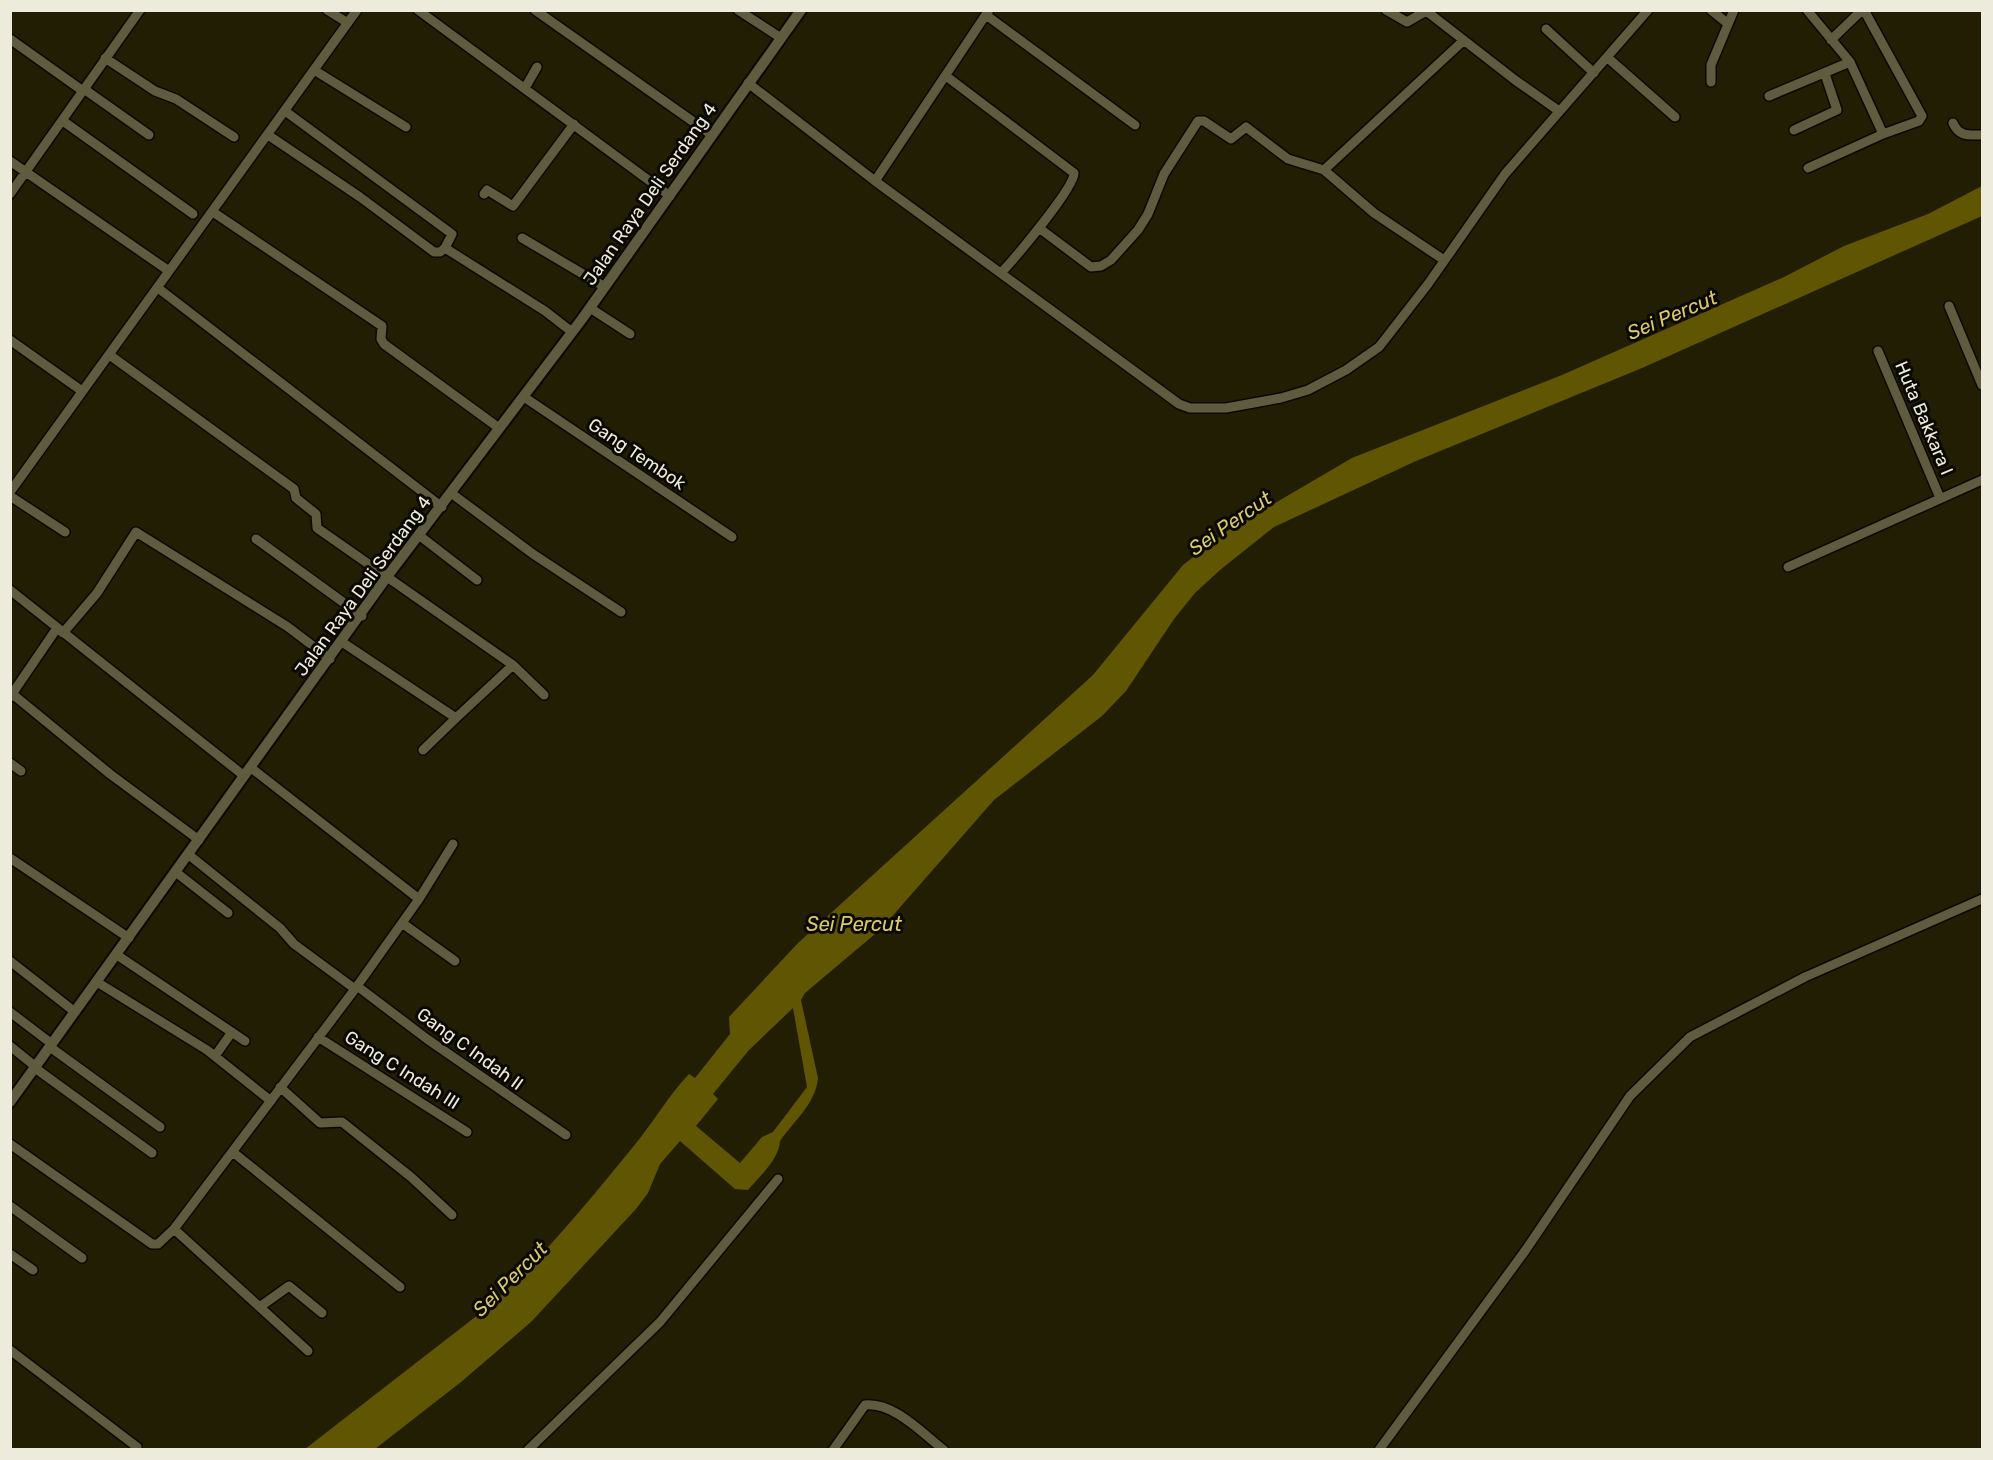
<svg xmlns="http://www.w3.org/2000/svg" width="1993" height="1460" viewBox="0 0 1993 1460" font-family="Rubik,sans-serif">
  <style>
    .water { fill: #605502; fill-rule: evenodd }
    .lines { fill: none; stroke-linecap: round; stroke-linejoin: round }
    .minor-casing { stroke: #0c0800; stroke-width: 12 }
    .tertiary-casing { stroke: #0c0800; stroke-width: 14 }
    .minor { stroke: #5f5b3e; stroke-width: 9 }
    .tertiary { stroke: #5f5b3e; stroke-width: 10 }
    .labels { text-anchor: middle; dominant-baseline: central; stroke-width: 6; stroke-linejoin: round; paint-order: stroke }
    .street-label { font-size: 18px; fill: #edebdb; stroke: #0a0801 }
    .water-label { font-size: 20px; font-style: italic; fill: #dacb67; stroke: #0a0801 }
  </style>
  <rect width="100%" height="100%" fill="#221e03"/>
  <path class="water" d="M1982 186V216L1642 368 1416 461 1274 527 1220 570 1195 593 1174 619 1126 691 1102 716 994 800 881 929 805 993 801 1000 818 1078C816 1103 794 1121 780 1141 779 1159 760 1176 748 1190L735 1189 680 1141 660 1164 648 1193 636 1209 531 1322 461 1382 375 1449H305L492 1304C543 1257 589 1201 633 1147 653 1123 668 1096 689 1074L695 1078 730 1034 729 1017 798 943 1093 675 1183 565 1227 531 1352 458 1562 375 1784 277 1844 246 1928 214ZM793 1008 807 1087 773 1132 762 1137 740 1163 696 1126 718 1099 713 1094 749 1050Z"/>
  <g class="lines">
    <defs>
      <path id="minor" d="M327 10 348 23
        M418 10 670 196
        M535 10 712 135
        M738 10 781 38
        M1386 10 1407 22 1426 11
        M1425 10 1515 80 1559 111
        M1711 10 1727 23
        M1807 10 1850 62 1883 134 1919 121 1922 116 1864 10
        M986 15 1135 125
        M1546 29 1594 73
        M10 39 83 91
        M1831 40 1862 10
        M105 58 155 91 176 99 234 137
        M1608 58 1675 117
        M314 70 406 127
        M946 76 1074 173C1075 187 1015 258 1001 273
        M1711 82V65L1734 10
        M748 83 875 181 1179 404 1190 408H1226L1281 398 1308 390 1346 370 1379 347 1428 284 1505 174 1648 10
        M525 88 537 67
        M84 89 149 135
        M1769 96 1850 62
        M285 111 448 231 452 234 445 248 545 311 572 332
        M63 121 193 214
        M1953 123C1959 137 1969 135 1982 135
        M1794 130 1837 110 1825 74
        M268 135 360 197 434 252H440L445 248
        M10 161 169 271
        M1808 168 1883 134
        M875 181 989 10
        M10 194 140 10
        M484 194 487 190 513 206 574 124
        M213 212 382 326 381 339 384 344 499 428
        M1039 228 1091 267 1101 266 1111 260 1138 230 1148 214 1164 174 1198 121H1204L1231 139 1246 127 1288 159 1324 170
        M522 238 605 287
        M1444 260 1374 213 1324 170 1463 41
        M158 288 442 507
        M1949 306 1982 385
        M590 308 630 334
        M10 340 82 391
        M1878 351 1940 498
        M111 356 294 489 296 498 316 514 317 528 513 665 544 695
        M524 397 732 537
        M10 492 357 10
        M451 493 533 554 621 612
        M10 496 65 532
        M420 536 477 580
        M256 539 362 616
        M1788 567 1982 480
        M10 590 243 775
        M63 633 97 593 136 532 288 627 330 659
        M342 642 456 718 513 665
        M10 692 110 774 199 840
        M10 697 57 628
        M423 750 456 718
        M10 763 21 771
        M250 767 419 899 355 989 174 1229 308 1351
        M189 855 280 928 294 944 355 989
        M10 858 129 938
        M177 873 228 913
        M419 899 453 844
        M402 923 455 961
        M117 955 245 1041
        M10 961 75 1012
        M97 982 207 1050 271 1101
        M357 986 427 1039 566 1135
        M10 1012 52 1044
        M318 1037 467 1132
        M10 1046 36 1067
        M50 1047 160 1127
        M215 1056 232 1032
        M35 1068 152 1153
        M280 1087 320 1123 342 1122 411 1177 452 1215
        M10 1144 152 1244H158L174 1229
        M234 1153 400 1287
        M10 1206 82 1258
        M10 1254 33 1270
        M261 1306 289 1286 322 1313
        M10 1350 137 1447
        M528 1450 660 1322 778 1179
        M833 1450 865 1405C894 1402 922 1433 944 1450
        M1379 1450 1525 1251 1630 1096 1690 1037 1805 977 1982 899"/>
      <path id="tertiary" d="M10 1102 386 578 582 319 801 10"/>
    </defs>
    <use href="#minor" class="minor-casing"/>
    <use href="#tertiary" class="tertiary-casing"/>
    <use href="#minor" class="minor"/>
    <use href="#tertiary" class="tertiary"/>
  </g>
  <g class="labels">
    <g class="street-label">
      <text transform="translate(650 194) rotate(-55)">Jalan Raya Deli Serdang 4</text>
      <text transform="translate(1924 418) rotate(67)">Huta Bakkara I</text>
      <text transform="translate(637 454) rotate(34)">Gang Tembok</text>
      <text transform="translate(363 586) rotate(-54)">Jalan Raya Deli Serdang 4</text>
      <text transform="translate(470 1049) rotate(36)">Gang C Indah II</text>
      <text transform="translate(402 1070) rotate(32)">Gang C Indah III</text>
    </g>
    <g class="water-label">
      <text transform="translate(1672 315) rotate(-23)">Sei Percut</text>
      <text transform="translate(1230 523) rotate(-35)">Sei Percut</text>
      <text x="854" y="924">Sei Percut</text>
      <text transform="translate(510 1279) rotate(-45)">Sei Percut</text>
    </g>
  </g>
  <rect width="1993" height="1460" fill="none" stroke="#edebdb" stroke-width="24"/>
</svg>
